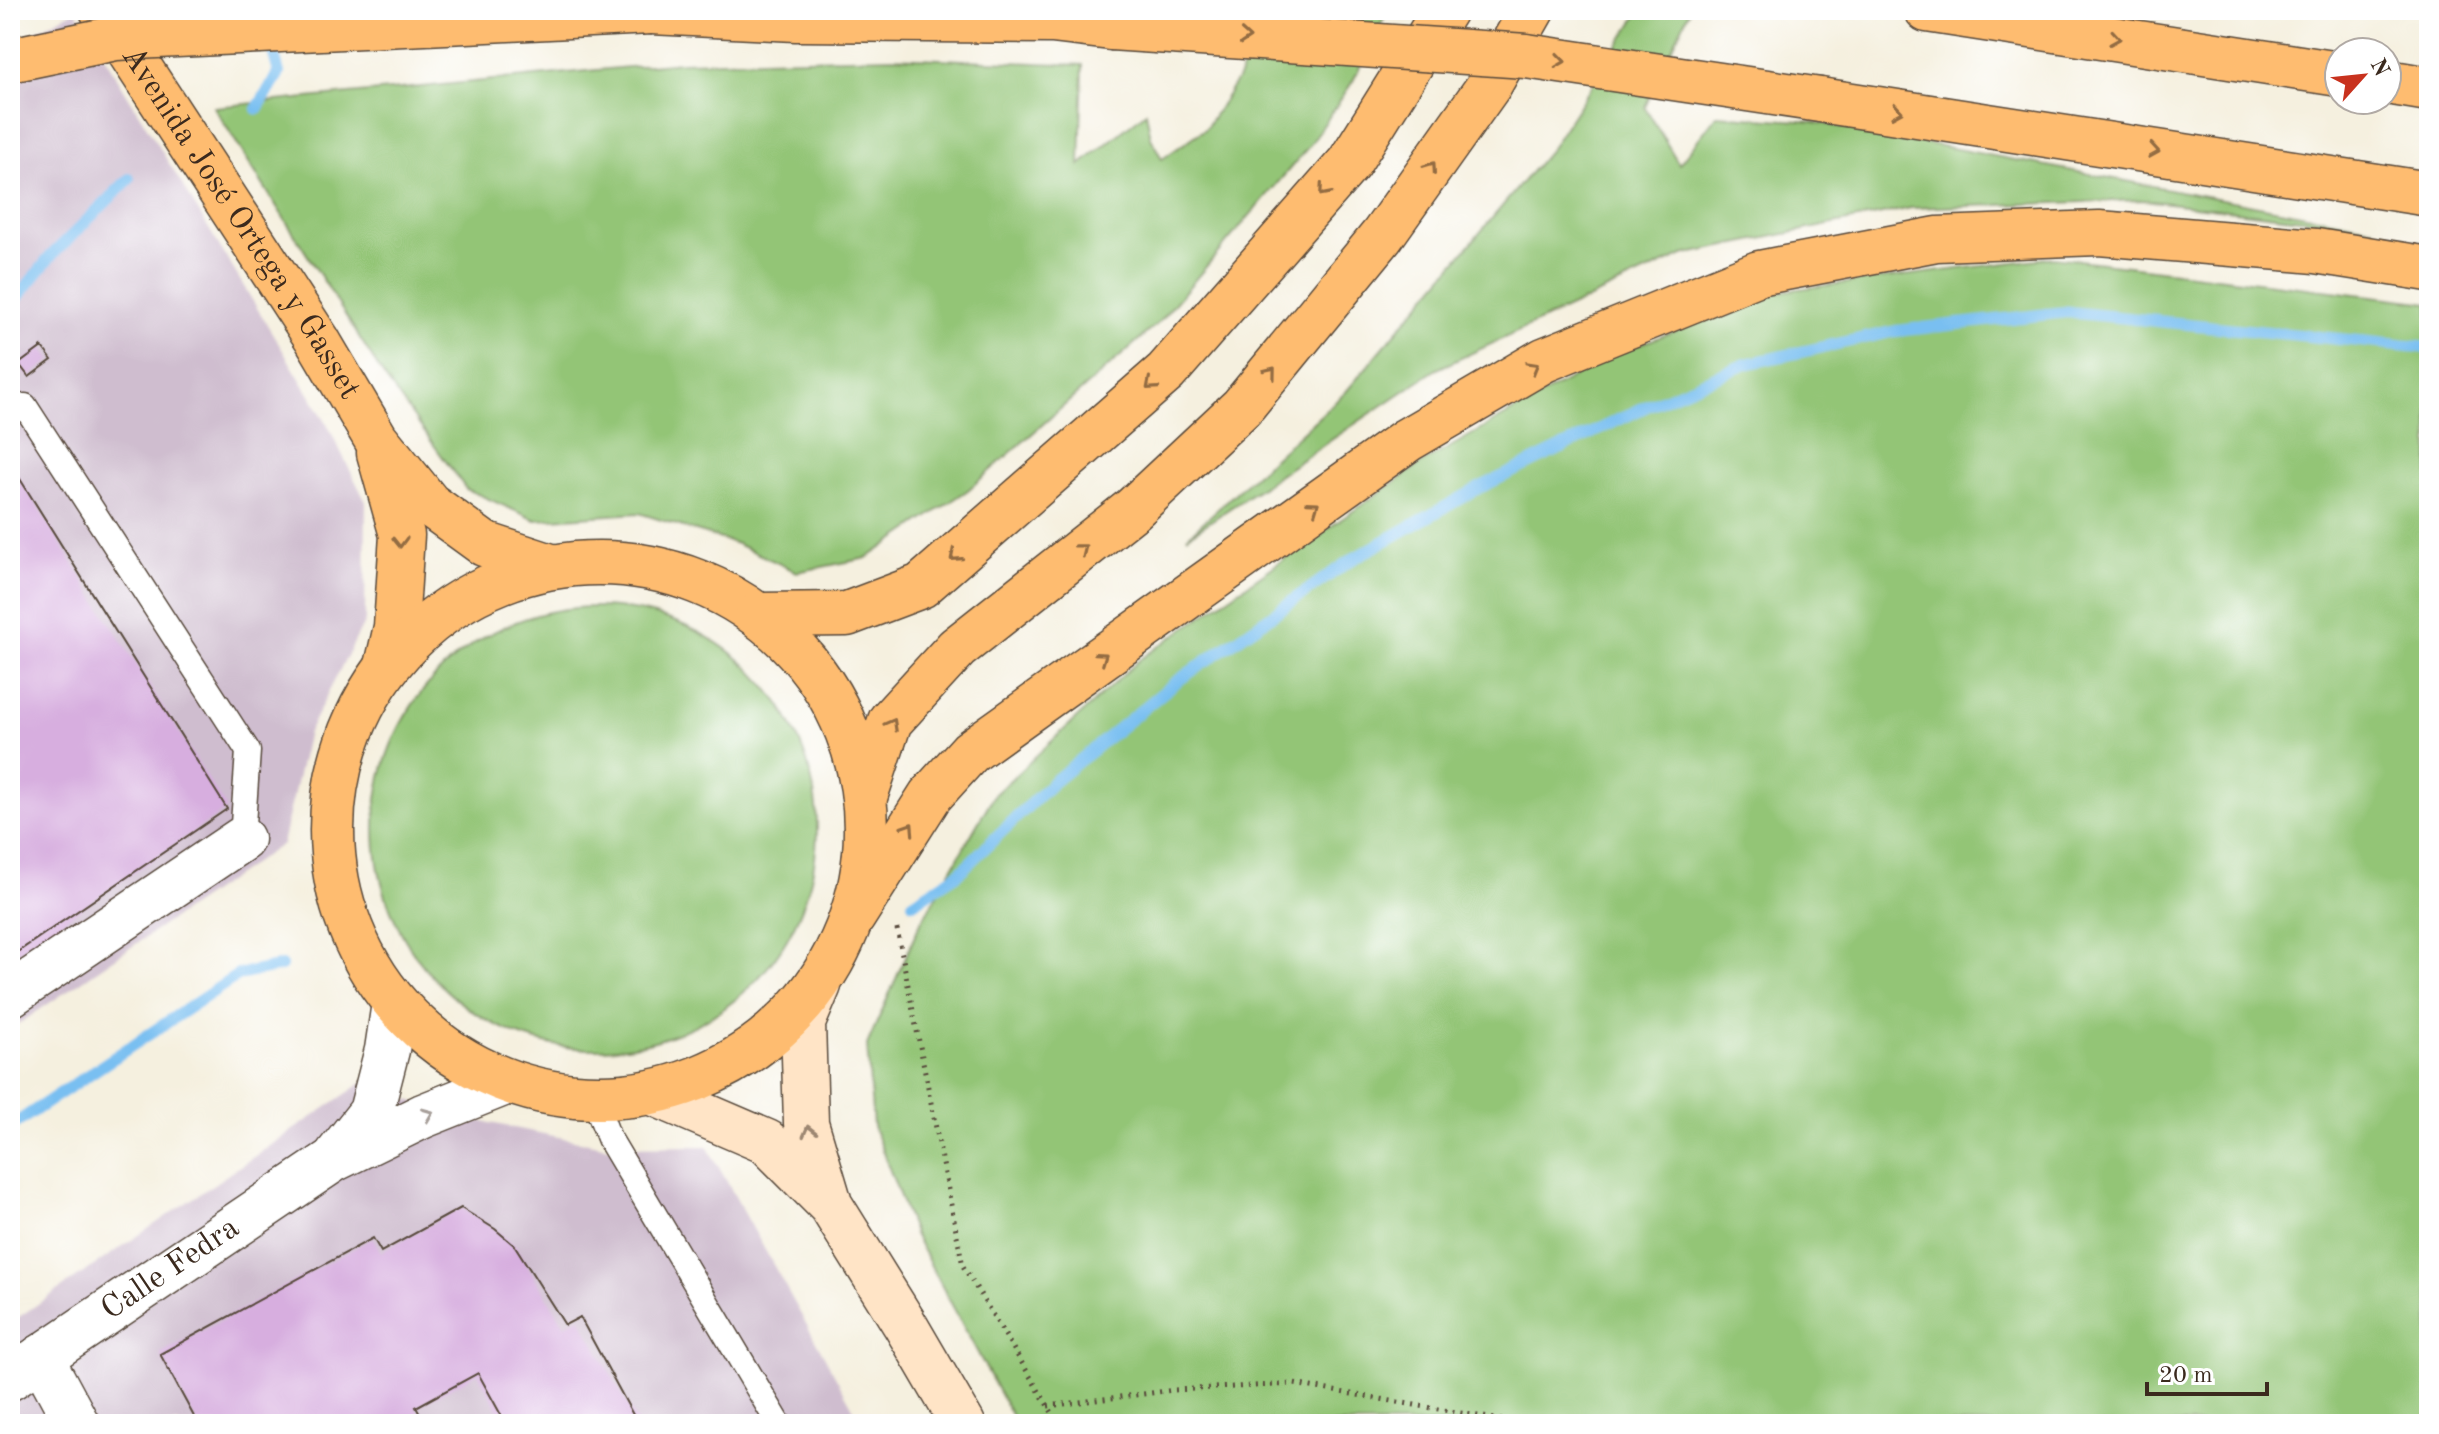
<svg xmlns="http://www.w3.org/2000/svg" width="2439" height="1434" viewBox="0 0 2439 1434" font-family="'Old Standard TT',serif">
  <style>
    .industrial { fill: #cfbdcf }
    .green { fill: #93c576; stroke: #67784a; stroke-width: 2 }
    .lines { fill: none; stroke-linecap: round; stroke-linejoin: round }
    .stream { stroke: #79bff1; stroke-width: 12 }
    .building { fill: #d7aedf }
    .service-casing { stroke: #57483b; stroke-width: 27 }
    .minor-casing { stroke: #57483b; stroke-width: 47 }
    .secondary-casing { stroke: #57483b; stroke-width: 47 }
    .primary-casing { stroke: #57483b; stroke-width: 47 }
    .motorway-casing { stroke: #57483b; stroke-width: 47 }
    .path { stroke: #57483b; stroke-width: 5; stroke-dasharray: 2 6; stroke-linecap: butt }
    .service { stroke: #fff; stroke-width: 24 }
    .minor { stroke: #fff; stroke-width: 44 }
    .secondary { stroke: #ffe4c6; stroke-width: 44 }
    .primary { stroke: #febc70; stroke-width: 44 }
    .motorway { stroke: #febc70; stroke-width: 44 }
    .motorway-bridge-casing { stroke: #57483b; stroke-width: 47; stroke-linecap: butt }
    .motorway-bridge { stroke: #febc70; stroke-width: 44 }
    .oneway { stroke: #936c43 }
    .oneway2 { stroke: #a79f9a }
    .oneway3 { stroke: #9d8772 }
    .labels { text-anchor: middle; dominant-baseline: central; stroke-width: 6; stroke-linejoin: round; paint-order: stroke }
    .street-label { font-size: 32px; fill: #3b2a1e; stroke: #fff }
  </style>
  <rect width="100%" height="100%" fill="#fff"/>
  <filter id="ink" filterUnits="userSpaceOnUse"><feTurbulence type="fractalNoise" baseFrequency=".0125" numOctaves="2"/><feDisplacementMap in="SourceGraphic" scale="16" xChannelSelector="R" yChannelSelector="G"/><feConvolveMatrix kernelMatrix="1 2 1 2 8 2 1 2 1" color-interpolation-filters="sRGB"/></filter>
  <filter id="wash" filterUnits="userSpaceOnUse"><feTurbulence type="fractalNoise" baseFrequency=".006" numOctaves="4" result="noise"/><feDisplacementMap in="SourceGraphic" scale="32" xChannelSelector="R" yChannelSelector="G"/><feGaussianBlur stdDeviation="1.8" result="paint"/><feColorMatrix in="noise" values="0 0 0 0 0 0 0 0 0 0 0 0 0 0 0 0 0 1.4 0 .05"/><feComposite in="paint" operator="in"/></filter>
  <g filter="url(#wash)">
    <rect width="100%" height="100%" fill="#f5f0df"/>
    <path class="industrial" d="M76 10 325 420 366 502 365 621 308 732 282 844 10 1030V45Z
      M362 1083 451 1115 608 1147 707 1146 862 1424H10V1323Z"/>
    <path class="green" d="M1272 10H1388L1353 81 1310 145 1158 323 968 490 867 558 797 572 737 544 639 513 536 520 466 489 385 378 214 107 681 62 892 57 1083 65 1080 165 1146 112 1151 138 1162 159 1206 128 1237 80Z
      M1641 10H1690L1645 107 1679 164 1717 115 1814 122 2375 228 2144 200 1911 208 1683 255 1435 370 1187 537 1345 393 1552 147Z
      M2054 257 2429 303V1424H1016L915 1236 873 1126 867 1045 919 926 994 795 1139 660 1422 463 1614 354 1782 291Z
      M375 828a221 221 0 1 1 442 0a221 221 0 1 1-442 0Z"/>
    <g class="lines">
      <path class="stream" d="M257 109 279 73 270 40
        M10 307 51 256 129 179
        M913 903 958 874 1052 783 1176 682 1351 560 1479 488 1647 406 1746 364 1896 331 2067 312 2429 348
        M10 1127 238 975 281 966"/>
    </g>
    <g id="blocks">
      <path class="building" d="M42 347 52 360 29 377 19 364Z
        M10 463 227 809 10 957Z
        M461 1208 495 1229 515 1246 565 1325 580 1317 638 1424H506L478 1373 416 1407 425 1424H198L160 1354 373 1238 381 1252Z"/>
    </g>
  </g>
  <g filter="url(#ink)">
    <use href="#blocks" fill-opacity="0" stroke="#57483b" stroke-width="2"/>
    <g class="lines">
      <defs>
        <path id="service" d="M25 406 248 751 242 839
          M594 1099 609 1138 779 1424"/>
        <g id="minor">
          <path d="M10 995 242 839"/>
          <path d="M337 1155 371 1112 387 1050 394 1003"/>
          <path d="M41 1357 77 1424"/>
          <path id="s1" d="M10 1378 333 1160 423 1116 508 1082"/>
        </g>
        <path id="secondary" d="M819 985 803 1023 806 1123 829 1200
          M653 1093 767 1142 831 1206 904 1323 963 1424"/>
        <g id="primary">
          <path id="s2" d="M102 10 317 339 376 439 429 504 484 544 551 566"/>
          <path d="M379 453 402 535 396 627 387 666"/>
          <circle cx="599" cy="830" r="267"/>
          <path d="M758 615 847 614 921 586 1166 372 1349 163 1445 10"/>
          <path d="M865 797 890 721 957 648 1133 509 1242 407 1382 236 1490 84 1532 10"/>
        </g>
        <path id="motorway" d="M1927 10 2339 74
          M651 12 796 19 1052 21 1111 28
          M2387 82 2429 89
          M1820 100 2429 194
          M853 917 930 796 970 752 1407 440 1544 360 1759 273 1937 239 2099 233 2316 251 2429 269"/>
      </defs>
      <use href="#service" class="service-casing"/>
      <use href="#minor" class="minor-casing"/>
      <use href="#secondary" class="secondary-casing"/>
      <use href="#primary" class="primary-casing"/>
      <use href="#motorway" class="motorway-casing"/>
      <path class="path" d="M897 929 963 1266 1059 1424
        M1048 1406 1174 1390 1294 1384 1524 1424"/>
      <use href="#service" class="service"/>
      <use href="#minor" class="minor"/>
      <use href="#secondary" class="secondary"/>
      <use href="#primary" class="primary"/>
      <use href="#motorway" class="motorway"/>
      <defs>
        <path id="motorway-bridge" d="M1111 28 1526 56 1820 100
          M116 38 651 12
          M10 60 116 38 145 34"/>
      </defs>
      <use href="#motorway-bridge" class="motorway-bridge-casing"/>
      <use href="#motorway-bridge" class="motorway-bridge"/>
    </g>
    <defs><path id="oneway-chevron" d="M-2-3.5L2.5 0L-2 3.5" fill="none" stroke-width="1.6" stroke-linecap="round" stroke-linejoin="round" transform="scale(2)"/></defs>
    <g class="oneway">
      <use href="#oneway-chevron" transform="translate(1245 37) rotate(4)"/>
      <use href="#oneway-chevron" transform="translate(2115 38) rotate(9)"/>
      <use href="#oneway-chevron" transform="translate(1560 61) rotate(8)"/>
      <use href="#oneway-chevron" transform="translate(1897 111) rotate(9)"/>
      <use href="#oneway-chevron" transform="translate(2154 151) rotate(9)"/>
      <use href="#oneway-chevron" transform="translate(1431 167) rotate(-55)"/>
      <use href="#oneway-chevron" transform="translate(1324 191) rotate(131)"/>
      <use href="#oneway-chevron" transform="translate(1533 367) rotate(-30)"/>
      <use href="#oneway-chevron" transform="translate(1271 372) rotate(-51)"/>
      <use href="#oneway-chevron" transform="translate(1151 385) rotate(139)"/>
      <use href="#oneway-chevron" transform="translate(1314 506) rotate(-35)"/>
      <use href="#oneway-chevron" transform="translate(400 542) rotate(89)"/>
      <use href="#oneway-chevron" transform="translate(1082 549) rotate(-38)"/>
      <use href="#oneway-chevron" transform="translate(955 556) rotate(139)"/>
      <use href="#oneway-chevron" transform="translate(1102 657) rotate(-35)"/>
      <use href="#oneway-chevron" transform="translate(892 724) rotate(-61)"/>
      <use href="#oneway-chevron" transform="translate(909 828) rotate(-57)"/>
    </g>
    <use class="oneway2" href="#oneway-chevron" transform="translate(428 1114) rotate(-22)"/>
    <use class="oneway3" href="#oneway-chevron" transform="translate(809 1131) rotate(-104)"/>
  </g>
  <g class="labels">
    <g class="street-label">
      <text stroke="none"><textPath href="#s2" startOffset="254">Avenida José Ortega y Gasset</textPath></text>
      <text stroke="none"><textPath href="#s1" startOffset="194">Calle Fedra</textPath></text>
    </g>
  </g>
  <rect width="2439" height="1434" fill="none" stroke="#fff" stroke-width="40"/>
  <g transform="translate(2363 76) rotate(63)"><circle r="38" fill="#ffffff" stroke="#b1aaa5" stroke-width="2"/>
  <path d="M0-6L14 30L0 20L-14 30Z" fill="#c8321e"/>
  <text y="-12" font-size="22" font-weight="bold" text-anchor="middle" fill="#3b2a1e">N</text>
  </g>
  <path d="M2147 1382v12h120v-12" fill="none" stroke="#3b2a1e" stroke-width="4"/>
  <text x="2159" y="1382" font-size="24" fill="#3b2a1e" stroke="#ffffff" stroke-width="6" paint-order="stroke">20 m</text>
</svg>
